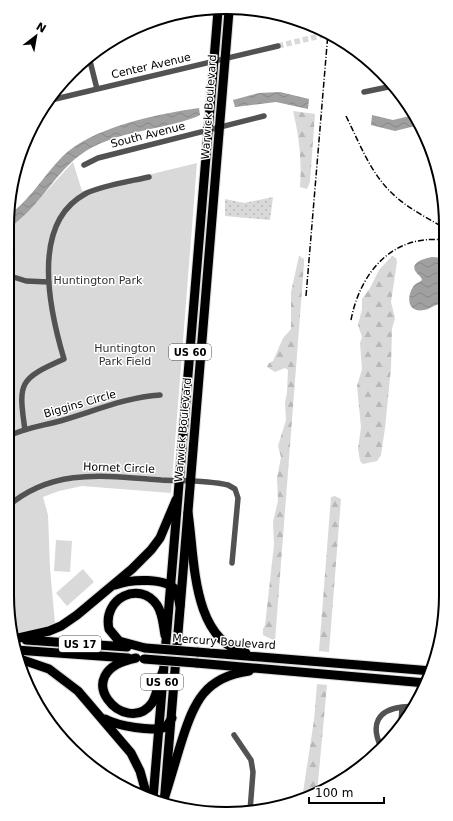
<svg xmlns="http://www.w3.org/2000/svg" width="453" height="821" viewBox="0 0 453 821" font-family="'DejaVu Sans',sans-serif">
  <style>
    .grass { fill: url(#grass-dots) }
    .forest { fill: url(#forest-firs) }
    .green { fill: #d9d9d9 }
    .water { fill: url(#water-waves) }
    .lines { fill: none; stroke-linecap: round; stroke-linejoin: round }
    .minor-tunnel { stroke: #d9d9d9; stroke-width: 5.5; stroke-dasharray: 5.5 3; stroke-linecap: butt }
    .primary-casing { stroke: #dbdbdb; stroke-width: 11 }
    .trunk-casing { stroke: #dbdbdb; stroke-width: 11 }
    .minor { stroke: #525252; stroke-width: 5.5 }
    .primary { stroke: #000; stroke-width: 9 }
    .trunk { stroke: #000; stroke-width: 9 }
    .rail { stroke: #000; stroke-width: 1.5; stroke-dasharray: 6 2 1 2; stroke-linecap: butt }
    .trunk-bridge-casing { stroke: #dbdbdb; stroke-width: 11; stroke-linecap: butt }
    .trunk-bridge { stroke: #000; stroke-width: 9 }
    .labels { text-anchor: middle; dominant-baseline: central; stroke-width: 3; stroke-linejoin: round; paint-order: stroke }
    .shield { fill: #fff; stroke: #4c4c4c; stroke-width: 1 }
    .shield-label { font-size: 10px; font-weight: bold; fill: #000 }
    .street-label { font-size: 11px; fill: #000; stroke: #fff }
    .park-label { font-size: 11px; fill: #303030; stroke: #fff }
    .rim { fill: none; stroke: #000; stroke-width: 2 }
  </style>
  <defs>
    <pattern id="grass-dots" width="8" height="8" patternUnits="userSpaceOnUse"><rect width="8" height="8" fill="#d9d9d9"/><path d="M2 2h.1M6 6h.1" fill="none" stroke="#b8b8b8" stroke-width="1.8" stroke-linecap="round"/></pattern>
    <pattern id="forest-firs" width="22" height="20" patternUnits="userSpaceOnUse"><rect width="22" height="20" fill="#d9d9d9"/><path d="M5 1l3.5 6h-7zM16 11l3.5 6h-7z" fill="#b8b8b8"/></pattern>
    <pattern id="water-waves" width="16" height="10" patternUnits="userSpaceOnUse"><rect width="16" height="10" fill="#a0a0a0"/><path d="M0 5q4-4 8 0t8 0" fill="none" stroke="#888"/></pattern>
  </defs>
  <rect width="100%" height="100%" fill="#fff"/>
  <path class="grass" d="M273 197 270 220 225 216V199L244 203Z"/>
  <path class="forest" d="M293 111 315 114 310 182 307 189 300 187C302 161 299 136 293 111Z
    M299 256 304 259V264L275 641 263 635V629L265 625 274 545 273 522 278 501 277 478 281 457 278 446 286 420 285 403 287 392 288 370 285 368 275 372 267 367 269 363 273 361 283 338 291 329V292Z
    M392 256 396 258 397 262 391 302 395 318 392 329 391 368 385 428 381 455 377 461 363 464 360 461 358 449 361 427 357 386 362 369 360 343 362 337 358 325 362 309V299L370 288 379 270Z
    M335 496 341 499 329 652 319 651 331 497Z
    M317 684 327 685 317 793 302 799 314 720Z"/>
  <path class="green" d="M73 162 82 191 197 163 171 493 82 486 59 491 43 497 48 515 50 568 55 624 27 633 13 634 7 594V229L22 218Z
    M56 540 72 541 70 572 54 571Z
    M83 569 94 582 67 606 56 593Z"/>
  <path class="water" d="M280 92 309 99 308 109 276 102 235 107 233 100 259 93Z
    M199 108 200 115 196 117C158 131 113 131 80 155 52 176 37 211 7 229V216C28 203 44 175 62 157 92 127 157 114 199 108Z
    M372 115 393 120 414 115 419 125 395 131 371 125Z
    M432 257 444 258 445 305C436 302 432 309 424 310 408 313 406 298 413 287 415 283 419 283 422 280 421 276 418 275 416 272 409 262 426 258 432 257Z"/>
  <g class="lines">
    <path class="minor-tunnel" d="M278 46 328 34"/>
    <defs>
      <path id="primary" d="M153 799 218 11
        M164 804 229 11"/>
      <path id="trunk" d="M188 513C195 557 191 640 246 653
        M115 585C131 579 166 577 177 591L180 606
        M14 639 49 631 61 626 77 615 132 569 151 550 160 538 176 500
        M26 640 127 647
        M145 648 119 641 109 629C102 598 140 580 157 605 163 614 163 625 165 635
        M16 650 128 658
        M197 652 432 671
        M17 658 49 669 78 691 131 753 140 771 147 796
        M136 658C65 672 126 739 152 703 157 695 159 681 163 671
        M196 663 426 683
        M105 719C118 726 152 732 166 727L172 718
        M165 796C171 777 176 759 182 740 194 702 205 677 249 671"/>
    </defs>
    <use href="#primary" class="primary-casing"/>
    <use href="#trunk" class="trunk-casing"/>
    <path class="minor" d="M89 57 97 89
      M364 92 393 86
      M51 100 278 46
      M84 165 98 158 264 116
      M7 275 26 281 49 282
      M25 430C18 382 19 379 64 359 50 312 30 224 85 194 99 186 132 181 149 177
      M7 437C23 428 42 426 60 421 92 412 126 397 160 395
      M7 507C53 467 106 476 161 480 183 481 207 480 228 485L235 489 238 498 232 563
      M401 724 402 707 415 706
      M234 735 251 760 253 772 250 811
      M381 747C370 724 378 710 402 707"/>
    <use href="#primary" class="primary"/>
    <use href="#trunk" class="trunk"/>
    <path class="rail" d="M346 116C360 144 371 175 395 196 409 209 428 218 444 228
      M306 296 328 33
      M351 320C360 273 392 234 444 240"/>
    <defs>
      <path id="trunk-bridge" d="M145 648 197 652
        M144 659 196 663"/>
    </defs>
    <use href="#trunk-bridge" class="trunk-bridge-casing"/>
    <use href="#trunk-bridge" class="trunk-bridge"/>
  </g>
  <g class="labels">
    <g class="shield">
      <rect x="169" y="344" width="42" height="16" rx="3"/>
      <rect x="59" y="636" width="42" height="16" rx="3"/>
      <rect x="141" y="674" width="42" height="16" rx="3"/>
    </g>
    <g class="shield-label">
      <text x="190" y="352">US 60</text>
      <text x="80" y="644">US 17</text>
      <text x="162" y="682">US 60</text>
    </g>
    <g class="street-label">
      <text transform="translate(151 66) rotate(-13)">Center Avenue</text>
      <text transform="translate(209 107) rotate(-86)">Warwick Boulevard</text>
      <text transform="translate(148 135) rotate(-14)">South Avenue</text>
      <text transform="translate(80 404) rotate(-16)">Biggins Circle</text>
      <text transform="translate(183 430) rotate(-85)">Warwick Boulevard</text>
      <text transform="translate(119 468) rotate(2)">Hornet Circle</text>
      <text transform="translate(224 642) rotate(4)">Mercury Boulevard</text>
    </g>
    <g class="park-label">
      <text x="98" y="280">Huntington Park</text>
      <text x="125" y="348">Huntington<tspan x="125" dy="13">Park Field</tspan></text>
    </g>
  </g>
  <path d="M0 0H453V821H0ZM226 14H227A212 212 0 0 1 439 226V595A212 212 0 0 1 227 807H226A212 212 0 0 1 14 595V226A212 212 0 0 1 226 14Z" fill="#fff" fill-rule="evenodd"/>
  <path class="rim" d="M226 14H227A212 212 0 0 1 439 226V595A212 212 0 0 1 227 807H226A212 212 0 0 1 14 595V226A212 212 0 0 1 226 14Z"/>
  <g transform="translate(36 36) rotate(31)" stroke="#ffffff" stroke-width="3" paint-order="stroke">
  <path d="M0-3L7 15L0 10L-7 15Z" fill="#000000"/>
  <text y="-6" font-size="11" font-weight="bold" text-anchor="middle" fill="#000000">N</text>
  </g>
  <path d="M309 797v6h75v-6" fill="none" stroke="#000000" stroke-width="2"/>
  <text x="315" y="797" font-size="12" fill="#000000" stroke="#ffffff" stroke-width="3" paint-order="stroke">100 m</text>
</svg>
